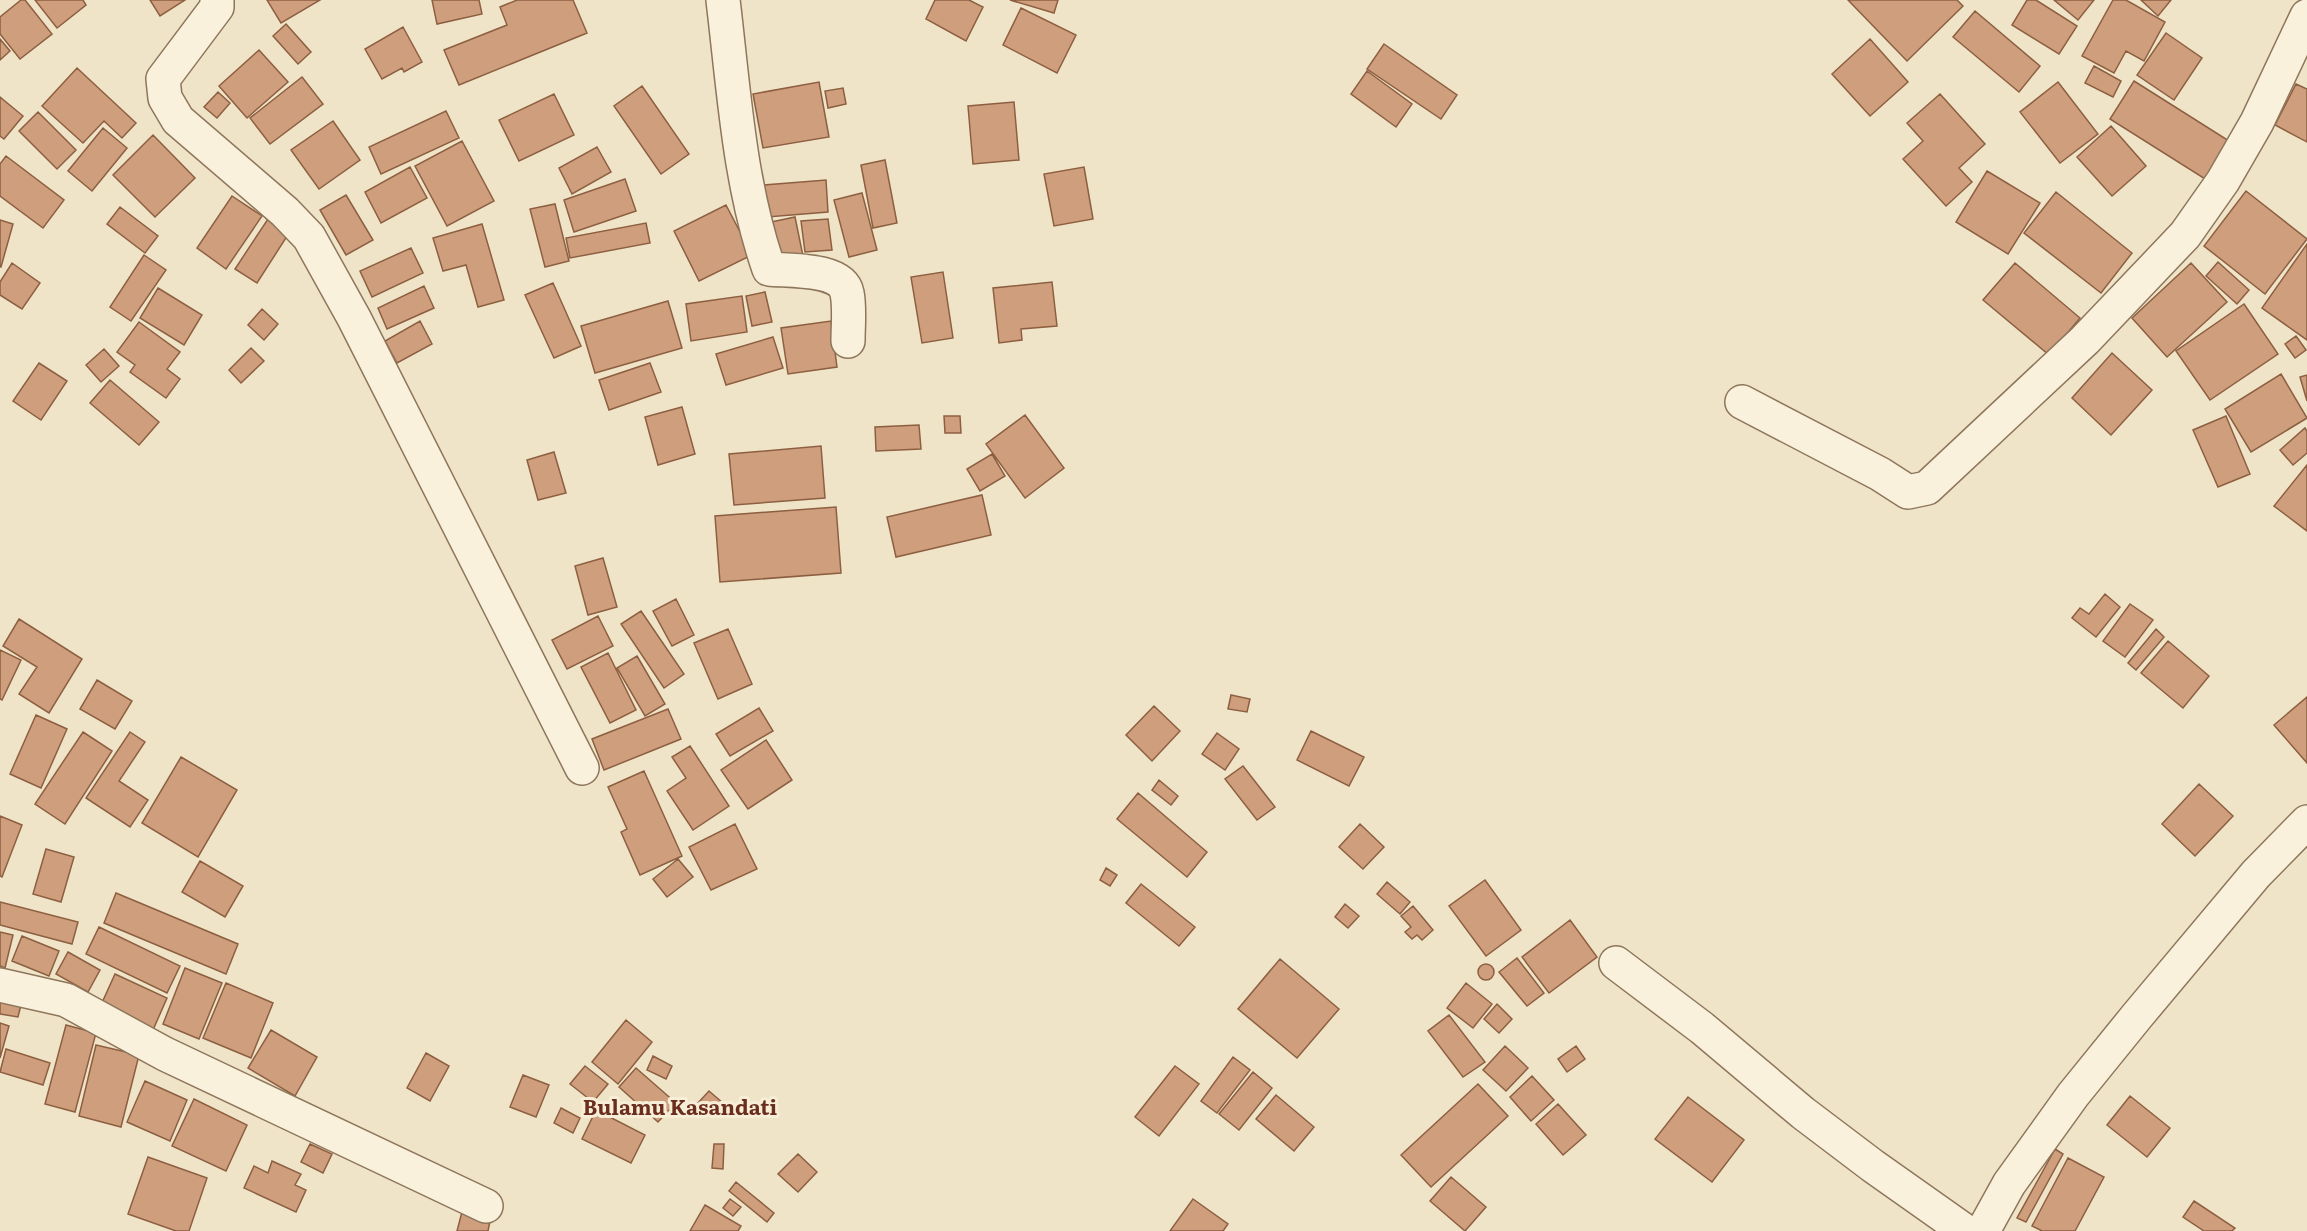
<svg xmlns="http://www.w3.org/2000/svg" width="2307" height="1231" viewBox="0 0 2307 1231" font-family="Literata,serif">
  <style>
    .building { fill: #cf9f7d; stroke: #8d5f41; stroke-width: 1.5 }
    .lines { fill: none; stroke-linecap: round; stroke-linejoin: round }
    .minor-casing { stroke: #8d765c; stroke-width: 36 }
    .minor { stroke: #faf1dc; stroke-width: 33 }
    .labels { text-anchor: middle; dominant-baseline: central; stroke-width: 6; stroke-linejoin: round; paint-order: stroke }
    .quarter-label { font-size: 21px; font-weight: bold; fill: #6b2e1e; stroke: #f7eed8 }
  </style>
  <rect width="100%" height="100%" fill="#f0e4c8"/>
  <path class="building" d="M21 0H25L52 34 20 59 0 34V17Z
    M35 0H83L86 5 57 28Z
    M150 0H185L160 16Z
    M267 0H320L281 23Z
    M432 0H479L482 14 437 24Z
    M517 0H573L587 33 459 85 444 50 507 25 500 7Z
    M935 0H969L983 7 966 41 926 19Z
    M1010 0H1058L1054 13Z
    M1848 0H1957L1963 6 1907 61Z
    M2027 0H2036L2077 26 2059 54 2012 25Z
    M2054 0H2094L2078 20Z
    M2113 0H2126L2165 22 2144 61 2126 51 2114 73 2082 56Z
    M2141 0H2171L2158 16Z
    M1021 8 1076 35 1057 73 1003 45Z
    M1975 11 2040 66 2019 92 1953 37Z
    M286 24 311 52 298 64 273 36Z
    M403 27 422 62 404 72 402 68 382 79 365 49Z
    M2166 33 2202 58 2174 100 2137 75Z
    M0 39 10 51 0 60Z
    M1870 39 1908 82 1870 116 1832 74Z
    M1384 44 1457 95 1441 119 1367 69Z
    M259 50 288 82 247 118 219 86Z
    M2094 66 2121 81 2113 97 2085 83Z
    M77 68 136 123 122 138 104 121 83 143 42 106Z
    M1367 71 1412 104 1396 127 1351 94Z
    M302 77 323 104 270 144 250 118Z
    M2134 81 2237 146 2213 184 2110 119Z
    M819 82 829 137 763 148 753 94Z
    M2058 82 2098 134 2060 163 2020 112Z
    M2296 84 2307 89V142L2275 125Z
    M642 86 689 154 661 174 614 106Z
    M843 88 846 104 828 108 825 91Z
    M218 92 230 103 217 118 204 107Z
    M554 94 574 135 519 161 499 120Z
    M1940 94 1985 144 1959 168 1972 182 1946 206 1903 159 1923 141 1907 123Z
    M0 97 23 116 4 139 0 136Z
    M1014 102 1019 160 973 164 968 106Z
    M446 111 459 138 381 174 369 147Z
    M38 112 76 150 57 169 19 131Z
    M333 121 360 160 319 189 291 150Z
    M2111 126 2146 166 2112 196 2077 157Z
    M103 128 127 148 92 191 68 171Z
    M153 135 195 178 155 217 113 175Z
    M462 141 494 201 447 226 415 166Z
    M597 147 611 172 572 194 559 168Z
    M6 156 64 200 43 228 0 196V164Z
    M885 160 897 223 873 228 861 165Z
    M410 167 427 198 381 223 365 192Z
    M1084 167 1093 219 1054 226 1044 174Z
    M1987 171 2040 203 2008 254 1956 222Z
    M625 179 636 211 574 232 564 200Z
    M826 180 828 212 767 217 764 185Z
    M2246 191 2307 239 2265 294 2204 246Z
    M2056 192 2132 253 2101 293 2024 233Z
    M862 193 877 250 849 257 834 200Z
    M346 195 373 240 346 255 320 210Z
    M232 196 262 216 226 269 197 248Z
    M555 204 569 261 545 267 530 209Z
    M726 205 752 255 699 281 674 231Z
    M120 207 158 236 145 253 107 224Z
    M270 216 291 230 257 283 235 269Z
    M795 217 803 256 779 261 771 222Z
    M828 219 832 250 805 252 801 221Z
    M0 220 13 224 1 267H0Z
    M646 223 650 243 570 258 566 238Z
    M482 224 504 300 478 307 466 265 443 271 433 238Z
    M2307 244V340L2262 308Z
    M411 248 423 273 372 297 360 271Z
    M144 255 166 270 131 321 110 307Z
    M2218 262 2249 290 2237 304 2206 276Z
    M12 263 40 283 22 309 0 295V282Z
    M2015 263 2080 318 2049 355 1983 300Z
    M2191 263 2227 302 2167 357 2132 318Z
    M943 272 953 338 922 343 911 277Z
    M1052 282 1057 326 1021 329 1022 340 999 343 993 288Z
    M553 283 581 346 554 358 525 295Z
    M424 286 434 308 387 329 378 308Z
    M158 288 202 315 184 345 140 318Z
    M765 292 772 322 752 326 746 296Z
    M742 296 747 332 691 341 686 304Z
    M668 301 682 348 595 373 581 326Z
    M2244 304 2278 354 2210 400 2176 351Z
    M262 309 278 324 264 340 248 325Z
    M420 321 432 344 397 363 385 341Z
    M831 321 837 367 788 374 781 328Z
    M139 322 180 352 167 369 180 379 166 398 130 372 135 365 117 352Z
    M2296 336 2306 350 2295 358 2285 344Z
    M773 337 783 368 726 385 716 354Z
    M251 348 264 361 241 383 229 370Z
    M104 349 119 366 101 382 86 365Z
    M2112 353 2152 390 2111 435 2072 398Z
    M39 363 67 381 41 420 13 401Z
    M650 363 661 392 609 410 599 380Z
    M2281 374 2307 418 2251 452 2225 409Z
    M2307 375V401L2300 377Z
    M110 380 159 422 139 445 90 403Z
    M682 407 695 454 658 465 645 417Z
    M1025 415 1064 468 1025 498 986 444Z
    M944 416H960L961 433H945Z
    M2226 416 2250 474 2218 487 2193 430Z
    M919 425 921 449 876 451 875 427Z
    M2305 428 2307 431V453L2293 465 2280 450Z
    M821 446 825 498 734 505 729 454Z
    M554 452 566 493 538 500 527 460Z
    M992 454 1005 476 980 491 967 469Z
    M2307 465V531L2274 506Z
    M982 495 991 535 896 557 887 517Z
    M836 507 841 573 720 582 715 516Z
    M603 558 617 607 588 615 575 566Z
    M2105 594 2120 607 2096 637 2072 618 2080 608 2089 614Z
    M676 599 694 635 672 646 653 611Z
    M2130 604 2153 620 2125 657 2103 641Z
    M641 611 684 674 664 688 621 624Z
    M598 616 613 646 567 669 552 640Z
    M19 619 82 659 49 713 19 694 37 667 3 646Z
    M728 629 752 684 718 699 694 643Z
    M2156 629 2164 637 2136 670 2128 663Z
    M2168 641 2209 676 2183 708 2141 673Z
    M0 650 21 660 2 700 0 699Z
    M608 653 636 710 610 723 581 667Z
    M637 656 665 704 645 716 617 668Z
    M97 680 132 701 115 729 80 709Z
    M1231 695 1250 699 1247 712 1228 709Z
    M2307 697V763L2274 725Z
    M1154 706 1180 731 1152 761 1126 735Z
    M759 708 773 731 730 756 716 734Z
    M668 709 681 739 604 770 592 739Z
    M36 715 67 729 41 788 10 774Z
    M1311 731 1364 757 1349 786 1297 760Z
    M83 732 112 751 65 824 35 804Z
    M130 732 145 742 119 781 148 800 130 827 86 798Z
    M1217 733 1239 749 1225 770 1202 754Z
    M766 740 792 780 748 809 721 770Z
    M690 746 729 806 693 830 667 791 686 778 672 757Z
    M181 757 237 790 198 857 142 823Z
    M1243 766 1275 807 1257 820 1225 779Z
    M644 771 682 856 640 875 621 832 627 829 608 787Z
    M1159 780 1178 796 1171 805 1152 790Z
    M2199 784 2233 816 2195 856 2162 824Z
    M1138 793 1207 852 1187 877 1117 819Z
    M0 816 22 825 2 877 0 876Z
    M735 824 757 869 711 890 689 847Z
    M1360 824 1384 847 1363 869 1339 847Z
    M46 849 74 857 61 902 33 894Z
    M678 859 693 877 667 897 653 879Z
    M200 861 243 886 225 917 182 892Z
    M1106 868 1117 875 1110 886 1100 880Z
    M1485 880 1521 930 1486 956 1449 906Z
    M1387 882 1410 902 1400 914 1377 894Z
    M1141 884 1195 927 1179 946 1126 903Z
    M116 893 238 944 226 974 104 923Z
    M0 902 78 922 72 944 0 925Z
    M1345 904 1359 916 1348 928 1335 917Z
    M1413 906 1433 930 1422 940 1417 935 1412 939 1405 932 1411 927 1401 916Z
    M1570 920 1597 957 1549 993 1522 957Z
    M99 927 180 966 167 993 86 954Z
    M0 932 13 935 5 968 0 966Z
    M22 936 59 951 49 976 12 961Z
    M68 952 100 970 88 992 56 974Z
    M1517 958 1544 993 1527 1006 1499 972Z
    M1280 959 1339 1009 1297 1058 1238 1009Z
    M1478 972a8 8 0 1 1 16 0a8 8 0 1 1-16 0Z
    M185 968 222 983 199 1039 163 1024Z
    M115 974 167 998 153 1030 101 1005Z
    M226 983 273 1003 251 1058 203 1038Z
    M1466 983 1492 1004 1473 1028 1447 1008Z
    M0 1000 21 1005 18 1017 0 1014Z
    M1497 1004 1512 1019 1499 1033 1484 1019Z
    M1449 1015 1485 1062 1463 1077 1428 1031Z
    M626 1020 652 1042 618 1084 592 1062Z
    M0 1023 9 1026 0 1058Z
    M66 1025 96 1033 75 1112 45 1104Z
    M271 1030 317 1057 295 1096 248 1068Z
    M96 1045 139 1055 121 1127 79 1116Z
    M1505 1046 1528 1068 1506 1091 1483 1070Z
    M1576 1046 1585 1059 1567 1072 1558 1059Z
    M6 1049 50 1063 43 1085 0 1072Z
    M426 1053 449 1066 430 1101 407 1088Z
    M653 1056 672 1066 666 1079 647 1070Z
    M1233 1057 1250 1070 1217 1113 1201 1101Z
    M585 1066 608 1084 593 1102 570 1084Z
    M1175 1066 1199 1084 1159 1136 1135 1117Z
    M636 1068 676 1103 658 1122 619 1087Z
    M1253 1072 1272 1088 1239 1130 1219 1114Z
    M523 1075 549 1085 536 1117 510 1107Z
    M1532 1076 1554 1100 1531 1121 1510 1097Z
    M145 1081 187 1100 170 1141 127 1122Z
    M1478 1084 1508 1116 1431 1187 1401 1155Z
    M709 1091 723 1103 712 1115 698 1103Z
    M1276 1095 1314 1127 1294 1151 1256 1119Z
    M2130 1096 2170 1128 2147 1157 2107 1125Z
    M1688 1097 1744 1140 1712 1182 1655 1139Z
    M194 1099 247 1125 226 1171 172 1146Z
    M1558 1104 1586 1135 1563 1155 1536 1124Z
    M561 1108 580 1118 573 1133 554 1123Z
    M596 1110 645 1135 631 1163 582 1139Z
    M310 1144 332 1154 323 1173 301 1162Z
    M714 1144H724L723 1169 712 1168Z
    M2055 1149 2063 1154 2026 1222 2017 1218Z
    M798 1154 817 1172 798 1192 778 1174Z
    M148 1157 207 1178 189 1231H176L128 1214Z
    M2068 1158 2104 1177 2075 1231H2042L2032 1226Z
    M272 1161 301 1174 295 1185 306 1190 296 1212 244 1188 254 1166 268 1173Z
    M1451 1177 1486 1207 1465 1231 1430 1201Z
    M736 1182 774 1213 767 1222 729 1191Z
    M730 1199 741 1207 733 1216 723 1208Z
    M1193 1199 1228 1224 1223 1231H1170Z
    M2194 1201 2235 1228 2232 1231H2204L2183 1217Z
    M705 1205 741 1226 738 1231H690Z
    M463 1208 491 1216 488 1231H457Z"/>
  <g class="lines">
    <defs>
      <path id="minor" d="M217 0V7L163 79 165 98 178 120 285 212 309 237 354 318 582 768
        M723 0C734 91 739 183 769 269 789 271 842 268 847 293 850 307 848 326 848 341
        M1742 402 1880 474 1908 492 1927 488 2085 340 2185 235 2223 181 2257 122 2307 16
        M1616 963 1702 1028 1803 1113 1873 1166 1965 1231
        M0 985 66 1000 165 1054 486 1206
        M1983 1231 2009 1184 2073 1095 2137 1016 2256 874 2307 822"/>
    </defs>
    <use href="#minor" class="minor-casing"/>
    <use href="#minor" class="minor"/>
  </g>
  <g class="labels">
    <g class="quarter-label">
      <text x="680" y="1105">Bulamu Kasandati</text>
    </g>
  </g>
</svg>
